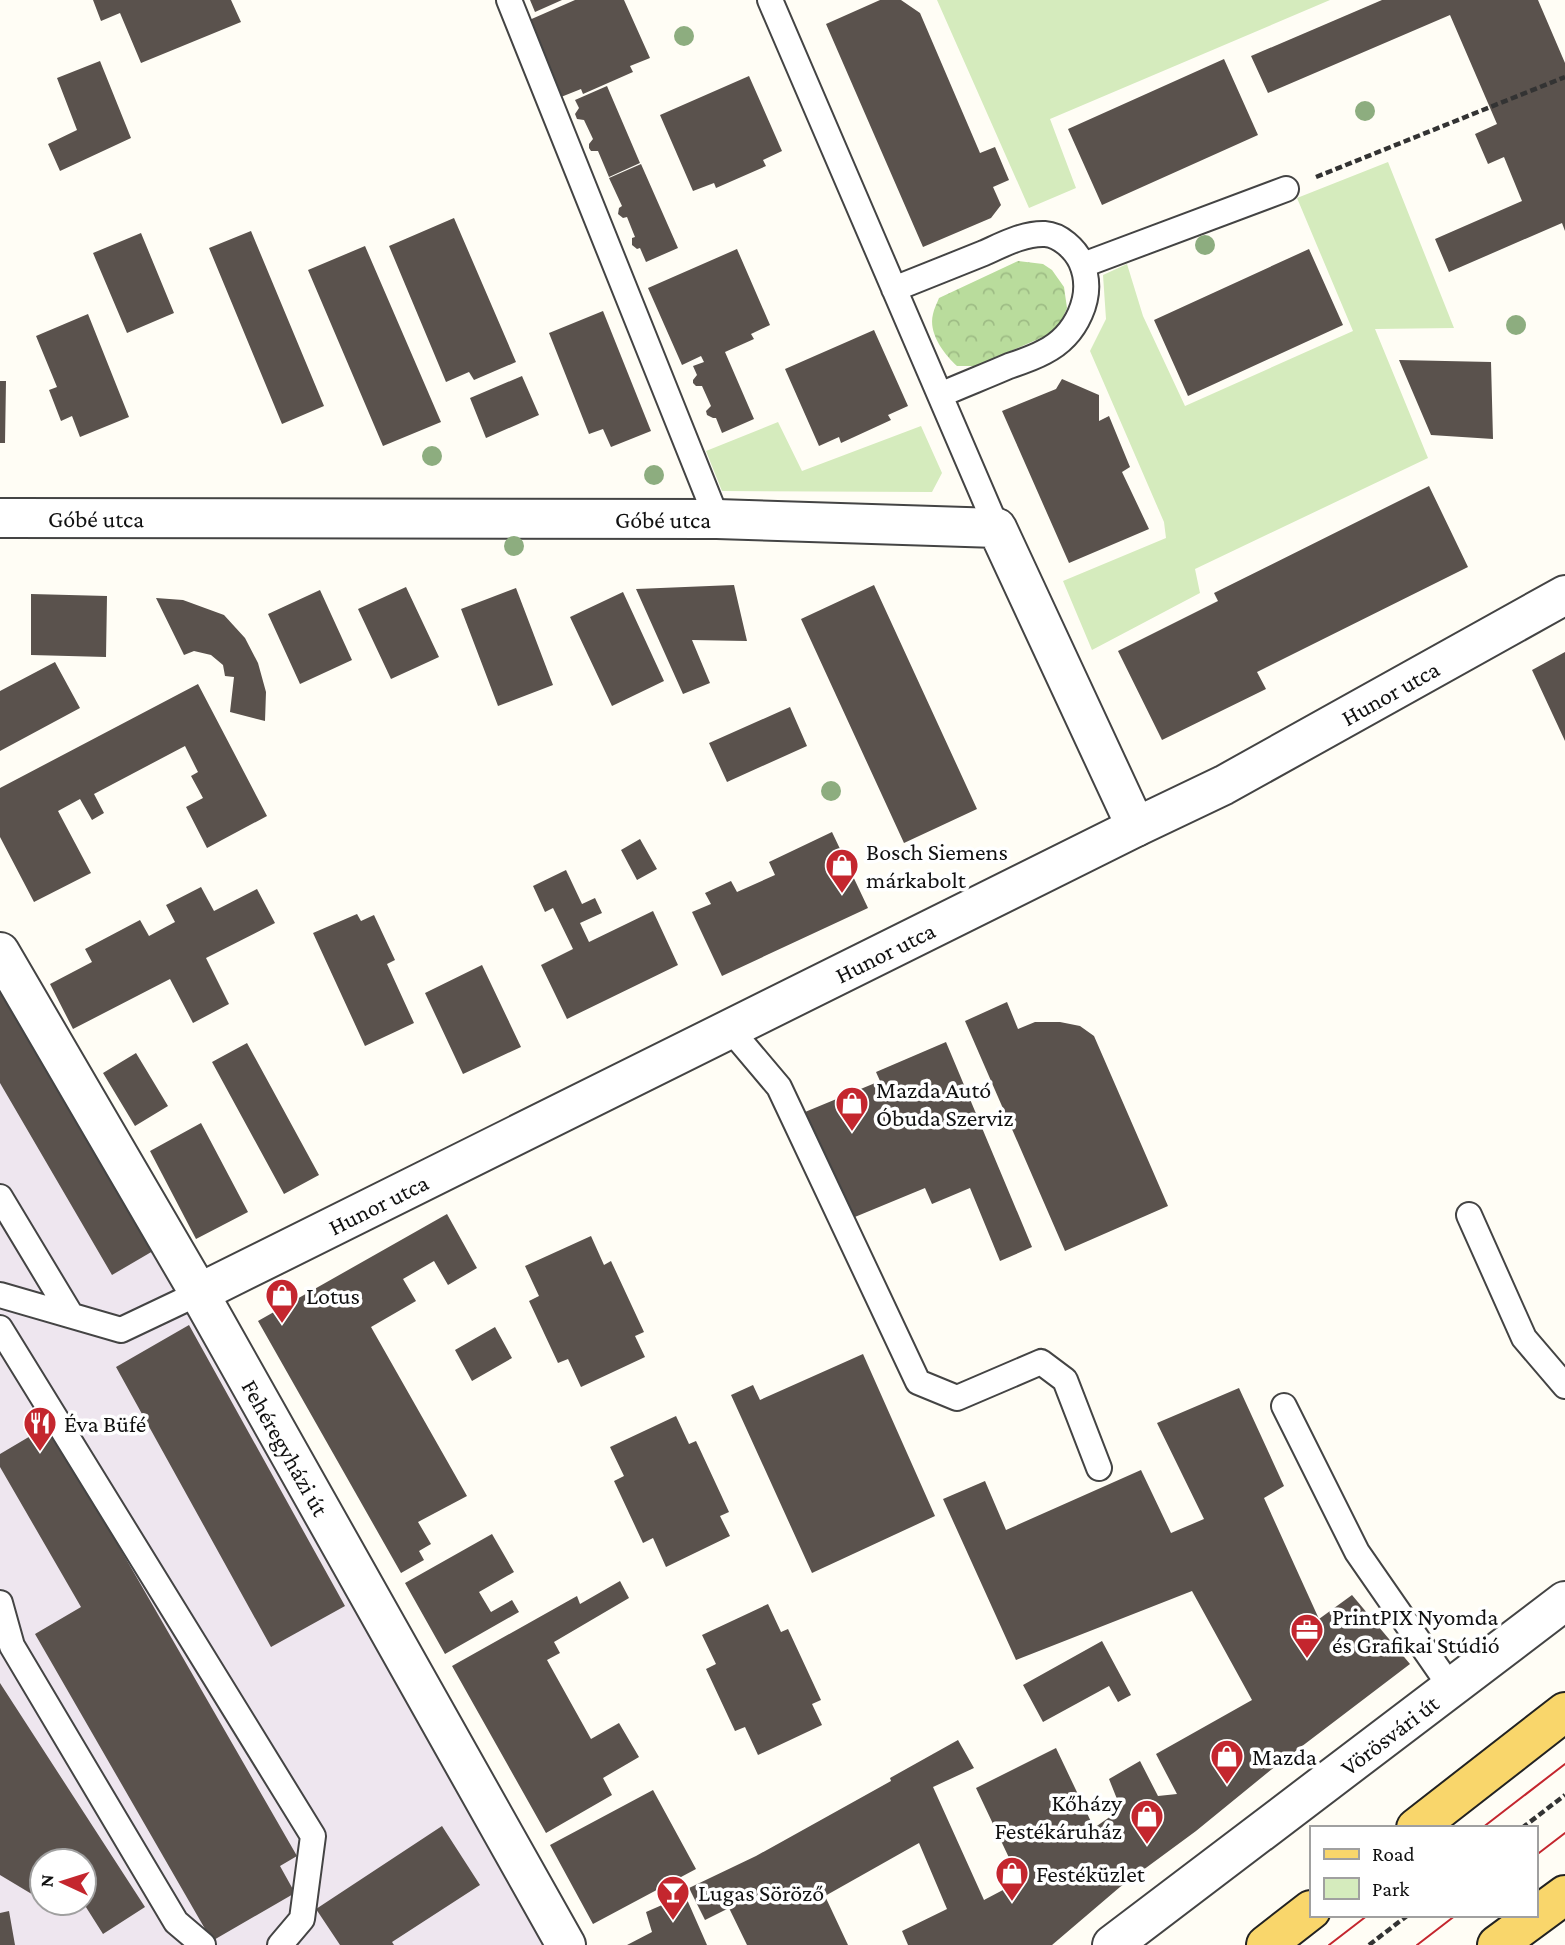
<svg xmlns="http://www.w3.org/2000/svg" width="1565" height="1945" viewBox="0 0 1565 1945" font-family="'Crimson Pro',serif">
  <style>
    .industrial { fill: #eee6ef; fill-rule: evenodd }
    .forest { fill: url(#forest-crowns) }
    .park { fill: #d5ebbd }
    .building { fill: #5a524d }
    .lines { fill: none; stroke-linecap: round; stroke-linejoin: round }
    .lane-casing { stroke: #444; stroke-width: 28 }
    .street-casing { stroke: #444; stroke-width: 42 }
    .primary-casing { stroke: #222; stroke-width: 42 }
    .path { stroke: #333; stroke-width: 4.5; stroke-dasharray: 7 3.5; stroke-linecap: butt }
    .lane { stroke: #fff; stroke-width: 24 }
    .street { stroke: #fff; stroke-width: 38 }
    .primary { stroke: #f9d66b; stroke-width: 38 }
    .tram { stroke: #c4262e; stroke-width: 2 }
    .tree { fill: #8dad7f }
    .labels { text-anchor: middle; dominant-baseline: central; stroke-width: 7; stroke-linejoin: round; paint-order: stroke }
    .street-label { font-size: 24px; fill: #111; stroke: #fff }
    .poi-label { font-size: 24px; fill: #111; stroke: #fff; text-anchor: start }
  </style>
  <defs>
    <pattern id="forest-crowns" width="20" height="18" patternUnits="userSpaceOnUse" patternTransform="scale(1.75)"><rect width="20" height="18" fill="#b9dc9c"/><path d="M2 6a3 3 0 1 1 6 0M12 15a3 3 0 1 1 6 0" fill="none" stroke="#9ebc85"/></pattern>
  </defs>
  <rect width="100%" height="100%" fill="#fffdf5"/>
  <path class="industrial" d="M0 979 159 1250 543 1945H0ZM42 1861H84V1903H42Z"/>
  <path class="forest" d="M1018 261 1043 264 1052 270 1064 287 1067 308 1057 331 976 366H957C944 354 928 333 933 314 934 309 937 303 939 298Z"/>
  <path class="park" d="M937 0H1330L1050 119 1076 188 1029 208Z
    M1388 162 1454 328 1375 329 1428 458 1195 569 1200 593 1092 650 1063 581 1166 538 1164 522 1090 351 1106 319 1103 275 1127 264 1143 316 1185 406 1353 331 1297 198Z
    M778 422 802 471 921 426 942 473 932 492 722 491 706 451Z"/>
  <path class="building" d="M93 0H231L241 22 141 63 120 13 101 21Z
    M530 0H562L535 12Z
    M575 0H624L650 58 630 66 633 72 583 94 581 89 561 97 527 21Z
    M880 0H901L920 13 980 153 995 147 1009 180 993 187 1001 205 991 218 923 247 826 24Z
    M1382 0H1538L1565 63V231L1562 223 1449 272 1435 239 1522 201 1504 157 1488 164 1475 134 1497 124 1450 15 1268 93 1251 56Z
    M1224 59 1258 135 1102 205 1068 129Z
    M100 61 131 138 60 171 48 144 77 130 57 78Z
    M749 76 782 151 763 160 766 166 716 188 714 183 693 191 660 115Z
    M607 86 640 163 609 177 598 151H591L589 148V144L593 139 584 120 577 119 575 114 579 108 575 100Z
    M641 164 678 248 646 262 640 248 637 249 632 245V238L635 237 627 217 623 218 618 214 619 208 622 206 609 178Z
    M454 218 516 362 474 380 469 372 446 382 389 246Z
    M251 231 324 406 282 424 209 248Z
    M141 233 174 313 127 333 93 253Z
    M365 246 441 422 383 446 308 270Z
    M737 249 770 325 751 334 754 339 725 352 754 419 722 433 716 418H713L707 415 706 411 711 406 702 386H696L693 383V380L697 375 693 366 704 362 701 356 682 365 648 288Z
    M1309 249 1343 325 1188 396 1154 320Z
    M603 311 651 431 611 447 603 429 589 434 549 333Z
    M88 314 129 417 80 437 72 416 61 421 49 390 57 387 36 336Z
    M874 330 908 406 888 415 891 420 841 443 839 437 819 446 785 369Z
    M1399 360 1491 362 1493 439 1431 435Z
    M522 376 539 415 486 438 470 398Z
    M1062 379 1099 395V421L1109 416 1130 467 1122 472 1149 529 1069 563 1002 411 1056 389Z
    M0 381H6L5 443H0Z
    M1429 486 1468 567 1257 672 1266 689 1162 740 1118 651 1218 601 1214 593Z
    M734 585 747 641 692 640 710 683 683 694 636 589Z
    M874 585 977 809 904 843 801 619Z
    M406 587 439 657 391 679 358 609Z
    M516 588 553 685 498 706 461 609Z
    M320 590 352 660 300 684 268 614Z
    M623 592 664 681 612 706 570 617Z
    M31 594 107 596 106 657 31 655Z
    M156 598 183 600 224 615 245 638 258 663 266 692 265 721 230 712 234 677 225 676 223 665 211 655 194 651 184 655Z
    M1565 652V741L1532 670Z
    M55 662 80 708 0 751V691Z
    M198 684 267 816 207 848 186 807 203 798 191 776 198 772 185 746 94 794 104 813 92 820 80 799 58 811 91 873 34 902 0 837V788Z
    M790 707 807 746 727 782 709 743Z
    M832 832 868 908 722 976 692 912 711 904 705 893 731 881 737 892 775 875 769 862Z
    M640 839 657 869 637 880 621 850Z
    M566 870 582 904 595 898 602 913 580 923 589 942 653 911 678 965 567 1019 541 965 573 949 553 908 545 912 533 886Z
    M201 887 214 911 257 889 275 923 206 958 229 1004 193 1023 170 979 73 1029 50 984 92 962 85 949 140 920 149 936 175 922 166 905Z
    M357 914 361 921 374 915 395 960 387 964 414 1023 365 1046 313 933Z
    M482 965 521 1047 463 1074 425 993Z
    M0 985 153 1251 112 1275 0 1083Z
    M1007 1002 1018 1029 1035 1022H1060L1080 1026 1094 1036 1168 1206 1065 1251 965 1021Z
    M946 1042 1032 1247 1000 1261 970 1188 932 1204 925 1188 850 1219 805 1112 880 1081 876 1072Z
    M247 1043 319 1175 284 1194 212 1062Z
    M136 1053 168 1106 135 1126 103 1073Z
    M201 1123 248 1212 196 1239 150 1151Z
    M447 1214 477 1268 448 1285 434 1261 403 1279 416 1301 371 1327 467 1496 418 1522 431 1544 419 1551 424 1560 401 1573 258 1321Z
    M591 1236 604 1265 611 1261 644 1332 635 1336 645 1357 581 1387 568 1359 558 1363 529 1301 539 1296 525 1266Z
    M189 1325 345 1606 271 1647 116 1367Z
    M495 1327 512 1358 472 1381 455 1350Z
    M863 1354 935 1516 812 1573 731 1395 753 1385 760 1400Z
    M1239 1388 1284 1486 1264 1498 1319 1619 1352 1595 1410 1664 1272 1769 1196 1831 1120 1887 1052 1945H908L902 1931 947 1909 919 1843 825 1896 848 1945H747L729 1908 705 1920 689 1888 756 1856 891 1781 890 1778 958 1740 974 1768 933 1787 984 1900 1020 1881 976 1788 1056 1748 1094 1828 1121 1809 1109 1779 1140 1761 1158 1796 1177 1794 1156 1754 1252 1700 1192 1591 1016 1660 943 1499 985 1481 1006 1530 1141 1470 1171 1533 1204 1519 1157 1423Z
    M676 1416 689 1444 696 1441 729 1512 720 1516 730 1536 666 1567 653 1538 643 1543 614 1481 624 1476 610 1447Z
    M49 1425 297 1856 280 1866 295 1893 212 1941 35 1634 81 1607 0 1467V1454Z
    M492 1534 514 1572 479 1592 491 1612 512 1600 519 1612 445 1654 405 1583Z
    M620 1581 629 1598 554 1642 560 1653 547 1660 591 1739 619 1723 639 1757 603 1778 612 1795 546 1833 452 1666 577 1596 580 1604Z
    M768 1604 781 1632 788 1629 821 1700 812 1704 822 1725 758 1755 745 1727 735 1731 706 1669 716 1664 702 1635Z
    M1102 1641 1131 1695 1118 1702 1109 1686 1043 1722 1023 1685Z
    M0 1683 145 1907 103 1934 84 1904V1861H42V1892L35 1896 0 1875Z
    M653 1790 696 1869 593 1924 550 1845Z
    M442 1826 480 1885 392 1942 394 1945H340L316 1909Z
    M685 1895 707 1945H627L652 1932 646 1912Z
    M9 1911 15 1945H0V1913Z"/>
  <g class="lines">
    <defs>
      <path id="lane" d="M509 0 717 519
        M770 0 997 528
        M1083 265 1286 189
        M894 289C924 277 954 265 984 253 1002 245 1024 233 1045 234 1060 235 1075 249 1081 262 1096 296 1076 336 1044 352 1033 358 1021 362 1009 366 986 376 963 385 940 395
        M730 1029 779 1087 918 1382 957 1398 1041 1362 1065 1380 1099 1468
        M0 1197 71 1315
        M1469 1215 1524 1338 1565 1386
        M0 1295 121 1330 199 1293
        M0 1328 313 1836 302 1919 280 1945
        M1284 1406 1357 1552 1452 1689
        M0 1603 12 1646 176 1922 203 1945"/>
      <g id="street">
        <path id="s1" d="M0 518 717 519 997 528 1136 827"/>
        <path id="s2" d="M0 952 199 1293 566 1945"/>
        <path id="s3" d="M199 1293 1136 827 1224 785 1565 595"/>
        <path id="s4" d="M1112 1945 1565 1601"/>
      </g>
      <path id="primary" d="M1416 1828 1565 1712
        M1266 1945 1311 1910
        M1497 1945 1565 1895"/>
    </defs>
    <use href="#lane" class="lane-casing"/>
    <use href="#street" class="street-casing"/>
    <use href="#primary" class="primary-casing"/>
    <path class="path" d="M1316 177 1565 77
      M1522 1828 1565 1795
      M1369 1945 1408 1915"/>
    <use href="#lane" class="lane"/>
    <use href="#street" class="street"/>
    <use href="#primary" class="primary"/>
    <path class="tram" d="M1482 1828 1565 1764
      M1535 1856 1565 1833
      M1329 1945 1368 1915
      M1417 1945 1456 1915"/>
  </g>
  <g class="tree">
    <circle cx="684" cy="36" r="10"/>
    <circle cx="1365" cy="111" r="10"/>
    <circle cx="1205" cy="245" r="10"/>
    <circle cx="1516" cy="325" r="10"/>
    <circle cx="432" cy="456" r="10"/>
    <circle cx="654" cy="475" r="10"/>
    <circle cx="514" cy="546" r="10"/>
    <circle cx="831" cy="791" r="10"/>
  </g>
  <defs>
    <symbol id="shop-pin" viewBox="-11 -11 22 30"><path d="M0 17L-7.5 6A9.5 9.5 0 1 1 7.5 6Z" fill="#c4262e" stroke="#fff"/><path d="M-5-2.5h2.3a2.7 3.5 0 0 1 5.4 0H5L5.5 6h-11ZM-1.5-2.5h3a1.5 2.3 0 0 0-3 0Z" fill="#fff"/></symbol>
    <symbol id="restaurant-pin" viewBox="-11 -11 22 30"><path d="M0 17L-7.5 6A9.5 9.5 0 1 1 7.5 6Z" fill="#c4262e" stroke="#fff"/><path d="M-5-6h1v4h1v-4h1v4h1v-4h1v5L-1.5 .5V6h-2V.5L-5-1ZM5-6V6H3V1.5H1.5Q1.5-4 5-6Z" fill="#fff"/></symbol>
    <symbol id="office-pin" viewBox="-11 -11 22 30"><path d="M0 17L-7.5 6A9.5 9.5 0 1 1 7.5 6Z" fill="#c4262e" stroke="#fff"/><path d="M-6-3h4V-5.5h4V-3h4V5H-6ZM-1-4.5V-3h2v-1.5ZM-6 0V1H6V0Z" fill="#fff"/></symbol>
    <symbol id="bar-pin" viewBox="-11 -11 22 30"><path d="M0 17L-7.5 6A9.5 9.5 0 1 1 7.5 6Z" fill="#c4262e" stroke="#fff"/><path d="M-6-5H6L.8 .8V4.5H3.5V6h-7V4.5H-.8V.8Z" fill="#fff"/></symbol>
  </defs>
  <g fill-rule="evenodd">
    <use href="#shop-pin" x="823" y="846" width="38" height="52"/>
    <use href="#shop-pin" x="833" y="1084" width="38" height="52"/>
    <use href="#shop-pin" x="263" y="1276" width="38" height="52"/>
    <use href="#restaurant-pin" x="21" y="1404" width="38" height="52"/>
    <use href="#office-pin" x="1288" y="1611" width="38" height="52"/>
    <use href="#shop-pin" x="1208" y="1737" width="38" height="52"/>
    <use href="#shop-pin" x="1128" y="1797" width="38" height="52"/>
    <use href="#shop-pin" x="993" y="1854" width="38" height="52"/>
    <use href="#bar-pin" x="654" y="1873" width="38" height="52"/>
  </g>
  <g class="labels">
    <g class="street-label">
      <text stroke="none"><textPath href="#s1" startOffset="96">Góbé utca</textPath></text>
      <text stroke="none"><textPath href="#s1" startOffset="663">Góbé utca</textPath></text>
      <text stroke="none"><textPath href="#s3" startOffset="1334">Hunor utca</textPath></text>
      <text stroke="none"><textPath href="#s3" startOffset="766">Hunor utca</textPath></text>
      <text stroke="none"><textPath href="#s3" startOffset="200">Hunor utca</textPath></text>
      <text stroke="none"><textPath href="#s2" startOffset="572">Fehéregyházi út</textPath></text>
      <text stroke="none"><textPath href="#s4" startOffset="348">Vörösvári út</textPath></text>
    </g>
    <g class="poi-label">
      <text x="866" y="851">Bosch Siemens<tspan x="866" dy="28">márkabolt</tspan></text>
      <text x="876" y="1089">Mazda Autó<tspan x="876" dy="28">Óbuda Szerviz</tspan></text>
      <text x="306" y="1295">Lotus</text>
      <text x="64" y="1423">Éva Büfé</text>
      <text x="1332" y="1616">PrintPIX Nyomda<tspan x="1332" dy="28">és Grafikai Stúdió</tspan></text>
      <text x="1252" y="1756">Mazda</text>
      <text x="1122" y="1802" text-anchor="end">Kőházy<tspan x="1122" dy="28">Festékáruház</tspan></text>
      <text x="1036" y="1873">Festéküzlet</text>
      <text x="698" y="1892">Lugas Söröző</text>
    </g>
  </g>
  <rect x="1310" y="1826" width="228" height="91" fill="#ffffff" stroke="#a0a0a0" stroke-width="2"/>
  <rect x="1324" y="1849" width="35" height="10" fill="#f9d66b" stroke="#a0a0a0" stroke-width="2"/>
  <text x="1372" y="1861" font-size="21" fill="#111111">Road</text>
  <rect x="1324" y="1878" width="35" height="21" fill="#d5ebbd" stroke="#a0a0a0" stroke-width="2"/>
  <text x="1372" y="1896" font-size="21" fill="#111111">Park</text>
  <g transform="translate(63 1882) rotate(274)"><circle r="33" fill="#ffffff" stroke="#a0a0a0" stroke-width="2"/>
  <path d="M0-5L12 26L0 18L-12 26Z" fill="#c4262e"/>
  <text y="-10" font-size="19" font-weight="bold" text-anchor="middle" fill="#111111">N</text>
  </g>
</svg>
